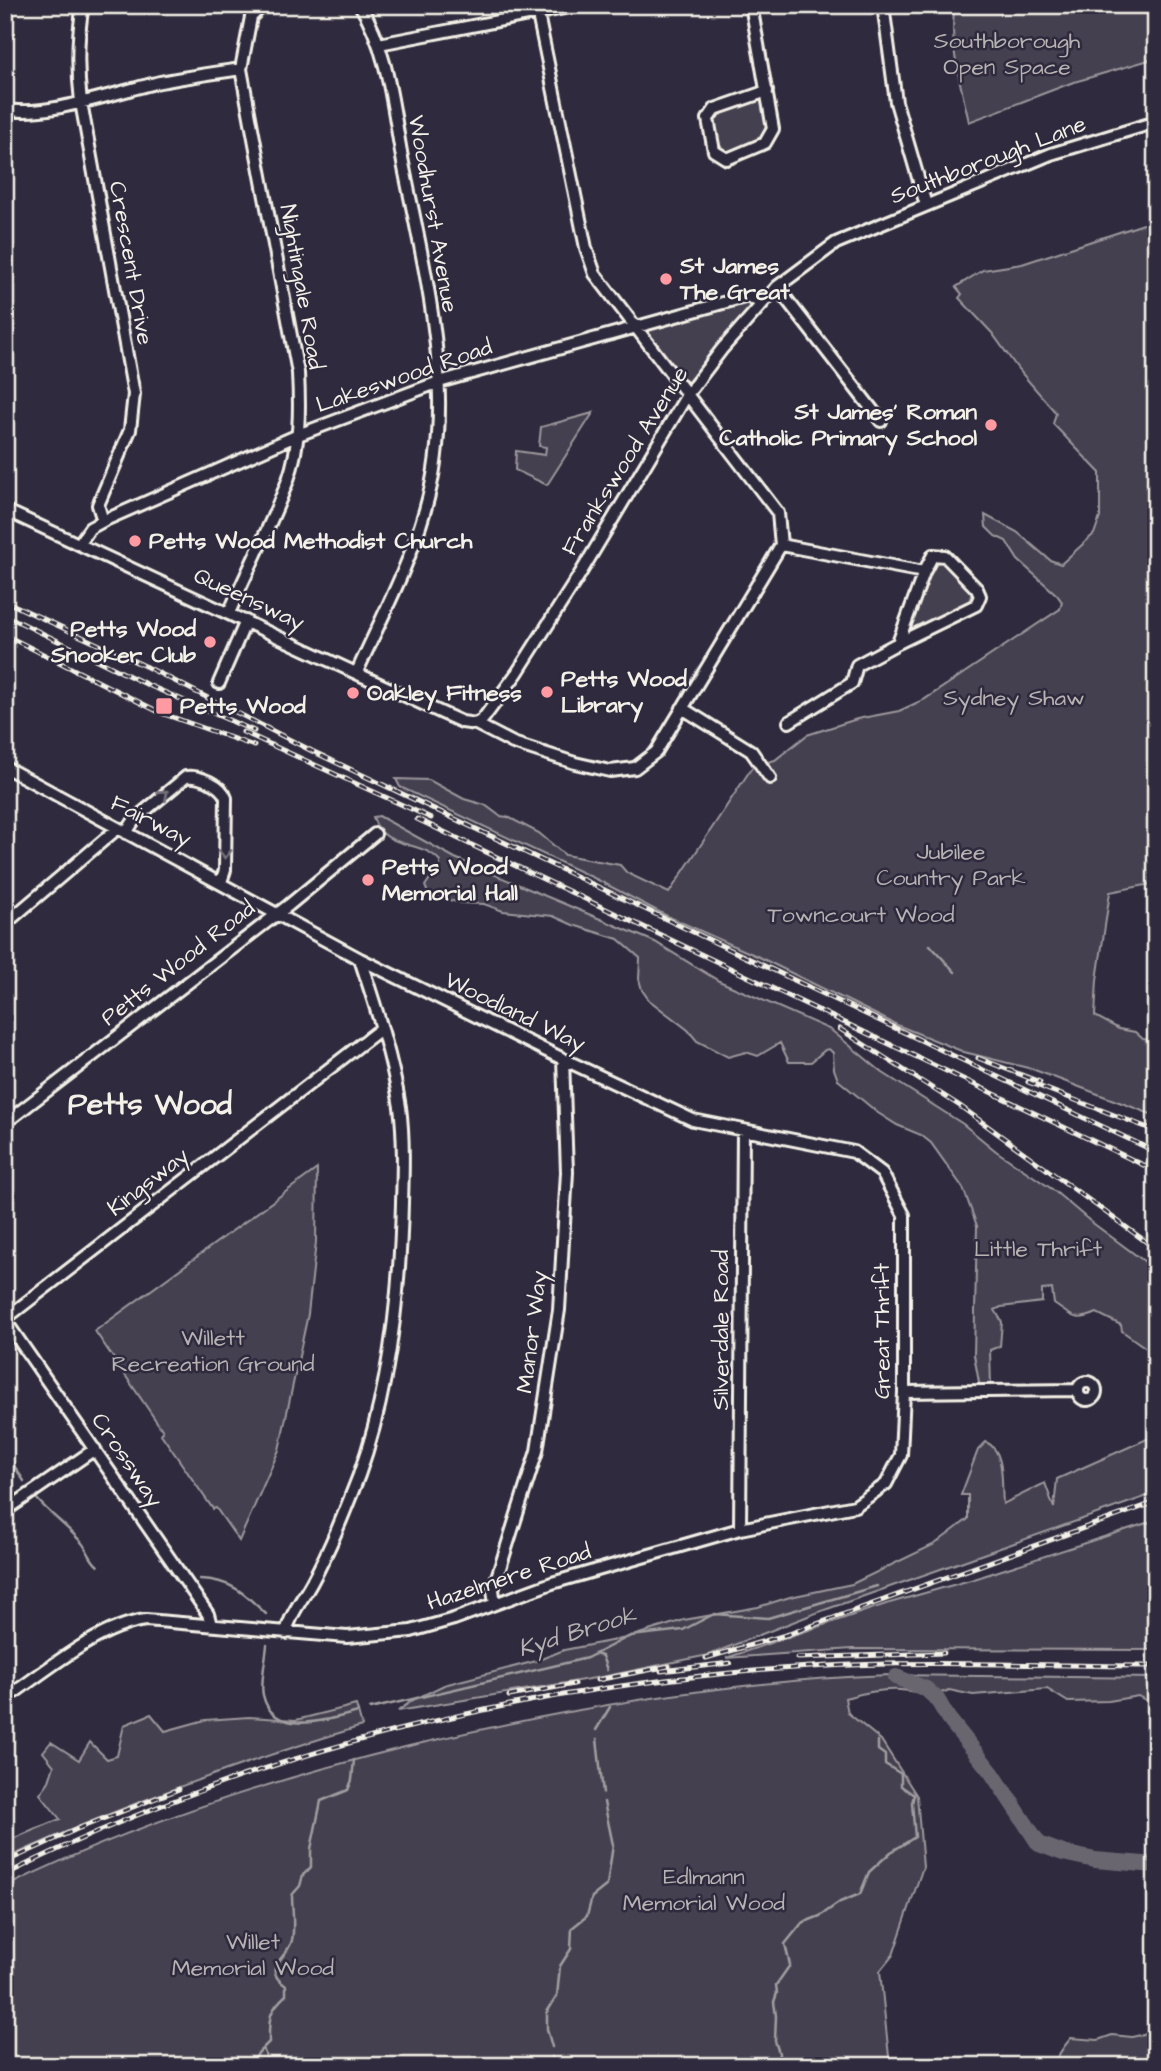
<svg xmlns="http://www.w3.org/2000/svg" width="1161" height="2071" viewBox="0 0 1161 2071" font-family="'Architects Daughter',sans-serif">
  <style>
    .green { fill: #454050; stroke: #9c989c; stroke-width: 2 }
    .lines { fill: none; stroke-linecap: round; stroke-linejoin: round }
    .stream { stroke: #a19ea0; stroke-width: 2.5 }
    .river { stroke: #6a6670; stroke-width: 16 }
    .minor-casing { stroke: #f4f1e8; stroke-width: 16 }
    .minor { stroke: #2f2a3d; stroke-width: 10 }
    .rail-casing { stroke: #f4f1e8; stroke-width: 5 }
    .rail { stroke: #2f2a3d; stroke-width: 2.5; stroke-dasharray: 8; stroke-linecap: butt }
    .oneway { stroke: #747079 }
    .poi-dot { fill: #ff9aa2; stroke: #2f2a3d; stroke-width: 2.5 }
    .labels { text-anchor: middle; dominant-baseline: central; stroke-width: 5; stroke-linejoin: round; paint-order: stroke }
    .park-label { font-size: 23px; fill: #b7b3b3; stroke: #2f2a3d }
    .street-label { font-size: 23px; fill: #f4f1e8; stroke: #2f2a3d }
    .poi-label { font-size: 23px; font-weight: bold; fill: #f4f1e8; stroke: #2f2a3d; text-anchor: start }
    .water-label { font-size: 24px; font-style: italic; fill: #b6b2b2; stroke: #2f2a3d }
    .district-label { font-size: 30px; font-weight: bold; fill: #f4f1e8; stroke: #2f2a3d }
  </style>
  <rect width="100%" height="100%" fill="#2f2a3d"/>
  <filter id="ink" filterUnits="userSpaceOnUse"><feTurbulence type="fractalNoise" baseFrequency=".0143" numOctaves="2"/><feDisplacementMap in="SourceGraphic" scale="14" xChannelSelector="R" yChannelSelector="G"/><feConvolveMatrix kernelMatrix="1 2 1 2 8 2 1 2 1" color-interpolation-filters="sRGB"/></filter>
  <g filter="url(#ink)">
    <path class="green" d="M955 5H1156V58L1071 83 969 122C961 86 948 43 955 5Z
      M763 97C770 138 769 136 731 153L718 147 712 119 720 110Z
      M1156 220V883L1110 892 1097 980 1095 1016 1119 1029 1135 1032 1143 1039 1156 1041V1116L1032 1069 964 1052 897 1025 759 957 667 916 598 880 400 787 396 779 429 780 464 799 485 805 500 816 508 817 539 833 565 855 620 865 627 873 669 893 753 766 775 760 807 735 857 719 899 711 925 699 1060 609 1062 602 1057 595 1018 560 1006 541 995 536 986 527 985 515 1017 532 1050 560 1061 564 1094 534 1100 517V473L1053 424 1056 413 1018 369 992 333 959 298 962 294 956 287 983 270 1022 264Z
      M746 301 752 306 688 382 682 378 644 327Z
      M593 413 547 485 515 470 516 451 545 455 546 447 539 446 541 427Z
      M942 557 972 591 969 603 914 630 909 624 933 562Z
      M379 816 455 858 655 942 719 981 831 1030 883 1073 963 1124 996 1151 1052 1189 1090 1221 1156 1270V1355L1122 1331 1121 1325 1097 1313C1075 1323 1072 1316 1054 1304L1052 1289 1042 1290V1302L1001 1307 995 1310 1002 1322 1000 1346 990 1350 991 1386 980 1388 974 1355 977 1226 963 1188 931 1143 921 1135 897 1125 878 1113 838 1080 834 1069 833 1053 829 1049 825 1050 811 1062H789L780 1043 758 1056 746 1052 728 1057 697 1041 688 1030 649 1000 642 990 639 979 640 958 618 939 573 925 553 916 503 911 484 904 461 903 429 895 425 886 431 877 440 872V861C422 839 383 851 373 817Z
      M317 1169 316 1242 308 1314 279 1450 239 1541 216 1508 213 1509 161 1434 163 1431 95 1331Z
      M1156 1435V1493L816 1613 708 1655 607 1676 398 1711 413 1700 444 1685 536 1661 564 1650 626 1638 684 1620 758 1607 790 1597 852 1584 935 1544 968 1519V1495H961L978 1450 986 1442C1006 1451 1001 1484 1003 1504L1045 1483 1054 1508 1057 1479Z
      M1156 1520V1650L852 1649 726 1658 886 1604 974 1579Z
      M889 1675 1156 1678V1706L1138 1696 1109 1701 1068 1702 1047 1689 973 1695 949 1690C934 1698 916 1691 900 1690 881 1689 863 1693 845 1698L848 1713 881 1740 917 1796 923 1867 893 1955 880 1971 890 2066H5V1887C133 1824 271 1780 409 1746 566 1708 727 1681 889 1675Z
      M356 1705 362 1726C239 1763 122 1805 5 1859V1842L60 1819 40 1794 49 1781 54 1766 43 1752 51 1742 79 1760 90 1742 107 1759 117 1756 124 1725 151 1714 165 1731 205 1720 249 1717 296 1720Z
      M1149 2033 1156 2037 1155 2066H1054C1057 2056 1064 2046 1071 2038L1098 2040 1112 2035 1132 2037Z"/>
    <g class="lines">
      <path class="stream" d="M930 945 955 972
        M5 1452 24 1481
        M37 1499C51 1515 68 1527 82 1543 88 1550 90 1560 98 1566
        M200 1579C231 1580 244 1593 266 1614
        M267 1645C266 1658 260 1683 263 1695 273 1739 329 1719 358 1712
        M595 1654 602 1656 607 1670
        M910 1682V1688
        M370 1709 587 1658 630 1636 683 1630 714 1614 768 1618 877 1586
        M596 1730 610 1707
        M597 1739 603 1793
        M552 2047 547 2029V2012L557 1996 560 1966 571 1949 572 1928 587 1916 592 1897 607 1885 613 1845 604 1802
        M263 2049 267 2058V2066
        M552 2057V2066
        M252 2066 258 2053 269 2042C269 2019 268 2011 286 1995V1986C259 1967 288 1959 292 1940 295 1927 292 1907 292 1895L300 1886 303 1875 311 1867V1849L321 1801 348 1790 352 1780 354 1760
        M778 2066 779 2053 775 2041 776 2016 774 2002 777 1993 776 1985 790 1965 785 1944 802 1923 820 1916 840 1902 860 1894 869 1872 891 1852 915 1837 912 1803 914 1795 901 1786V1774L885 1764V1755L878 1750V1741"/>
      <path class="river" d="M896 1677 926 1689 937 1699 948 1718 992 1773 1039 1844 1063 1853 1095 1860 1156 1865"/>
      <defs>
        <path id="minor" d="M83 5C77 38 77 69 81 102L134 394 130 430 98 505 103 521
          M751 5 773 129 765 143 727 159 714 151 708 119 715 109 767 91
          M883 5 896 102 926 205
          M379 44 580 5
          M5 109C42 119 120 91 160 82 187 77 214 73 241 69
          M777 287 881 421
          M5 510 442 713 462 722 476 724 513 743 575 763 610 771 635 768 656 752 781 545 778 513 595 274 586 248 536 5
          M79 544 90 528 103 521 298 435 439 382 748 296 761 303
          M781 545 924 572 933 555 945 556 977 589 980 596 976 605 898 643
          M229 613C248 569 272 523 288 480 300 446 300 409 298 373L241 69 251 17 263 5
          M357 672C381 619 409 566 425 510 458 396 426 277 403 163 393 111 389 51 360 5
          M219 683 246 621
          M682 708 751 751 770 778
          M789 722 852 683 857 665 898 643 924 572
          M476 724 483 719 517 673 580 574 687 395 722 349 777 287 836 243 1051 154 1156 122
          M5 767 360 959 563 1059 693 1120 854 1152 882 1173 904 1215V1392L901 1455 886 1484 855 1506 740 1529 552 1583 454 1619 411 1631 347 1637 146 1620C98 1626 46 1671 5 1699
          M126 833 135 819 186 777C199 775 222 785 226 798L225 870 221 882
          M5 924 118 828
          M5 1123 289 905 375 834
          M5 1319 382 1028
          M5 1320 208 1614 211 1625
          M1078 1391a9 9 0 1 1 18 0a9 9 0 1 1-18 0Z
          M904 1392 1078 1390
          M5 1511 95 1449
          M740 1529 743 1130
          M495 1603 493 1590 537 1451 559 1310 567 1172 563 1059
          M286 1633C290 1614 303 1599 312 1582 331 1547 345 1511 359 1475 390 1389 400 1293 402 1203 403 1172 404 1138 400 1107 392 1056 376 1008 360 959"/>
      </defs>
      <use href="#minor" class="minor-casing"/>
      <use href="#minor" class="minor"/>
      <defs>
        <path id="rail" d="M5 601 147 667 312 751 1156 1152
          M5 615 148 685 254 731
          M5 635 161 713 254 746
          M243 732 431 818
          M417 819 1156 1171
          M840 1029 960 1106 1156 1249
          M978 1058 1040 1082
          M1028 1082 1156 1131
          M706 1658 789 1634 1156 1502
          M797 1658 944 1653
          M661 1671 730 1663
          M597 1680 669 1666
          M509 1696 574 1684
          M5 1862 77 1829 179 1789
          M5 1875C254 1750 534 1683 811 1667 926 1660 1041 1666 1156 1666"/>
      </defs>
      <use href="#rail" class="rail-casing"/>
      <use href="#rail" class="rail"/>
    </g>
    <defs><path id="oneway-chevron" d="M-2-3.5L2.5 0L-2 3.5" fill="none" stroke-width="1.6" stroke-linecap="round" stroke-linejoin="round" transform="scale(1.75)"/></defs>
    <g class="oneway">
      <use href="#oneway-chevron" transform="translate(164 794) rotate(-41)"/>
      <use href="#oneway-chevron" transform="translate(225 854) rotate(90)"/>
    </g>
  </g>
  <g class="poi-dot">
    <circle cx="666" cy="279" r="7"/>
    <circle cx="991" cy="425" r="7"/>
    <circle cx="135" cy="541" r="7"/>
    <circle cx="210" cy="642" r="7"/>
    <circle cx="547" cy="692" r="7"/>
    <circle cx="353" cy="693" r="7"/>
    <rect x="155" y="697" width="18" height="18" rx="3.5"/>
    <circle cx="368" cy="880" r="7"/>
  </g>
  <g class="labels">
    <g class="park-label">
      <text x="1007" y="41">Southborough<tspan x="1007" dy="26">Open Space</tspan></text>
      <text x="1014" y="698">Sydney Shaw</text>
      <text x="951" y="852">Jubilee<tspan x="951" dy="26">Country Park</tspan></text>
      <text x="861" y="915">Towncourt Wood</text>
      <text x="1038" y="1249">Little Thrift</text>
      <text x="213" y="1338">Willett<tspan x="213" dy="26">Recreation Ground</tspan></text>
      <text x="704" y="1877">Edlmann<tspan x="704" dy="26">Memorial Wood</tspan></text>
      <text x="253" y="1942">Willet<tspan x="253" dy="26">Memorial Wood</tspan></text>
    </g>
    <g class="street-label">
      <text transform="translate(988 160) rotate(-21)">Southborough Lane</text>
      <text transform="translate(433 214) rotate(80)">Woodhurst Avenue</text>
      <text transform="translate(131 263) rotate(80)">Crescent Drive</text>
      <text transform="translate(302 287) rotate(80)">Nightingale Road</text>
      <text transform="translate(404 376) rotate(-19)">Lakeswood Road</text>
      <text transform="translate(625 461) rotate(-58)">Frankswood Avenue</text>
      <text transform="translate(249 599) rotate(25)">Queensway</text>
      <text transform="translate(151 821) rotate(27)">Fairway</text>
      <text transform="translate(178 963) rotate(-38)">Petts Wood Road</text>
      <text transform="translate(515 1012) rotate(26)">Woodland Way</text>
      <text transform="translate(148 1182) rotate(-38)">Kingsway</text>
      <text transform="translate(721 1330) rotate(-90)">Silverdale Road</text>
      <text transform="translate(882 1331) rotate(-90)">Great Thrift</text>
      <text transform="translate(532 1332) rotate(-83)">Manor Way</text>
      <text transform="translate(127 1460) rotate(56)">Crossway</text>
      <text transform="translate(509 1577) rotate(-18)">Hazelmere Road</text>
    </g>
    <g class="poi-label">
      <text x="680" y="266">St James<tspan x="680" dy="26">The Great</tspan></text>
      <text x="977" y="412" text-anchor="end">St James' Roman<tspan x="977" dy="26">Catholic Primary School</tspan></text>
      <text x="149" y="541">Petts Wood Methodist Church</text>
      <text x="196" y="629" text-anchor="end">Petts Wood<tspan x="196" dy="26">Snooker Club</tspan></text>
      <text x="561" y="679">Petts Wood<tspan x="561" dy="26">Library</tspan></text>
      <text x="367" y="693">Oakley Fitness</text>
      <text x="180" y="706">Petts Wood</text>
      <text x="382" y="867">Petts Wood<tspan x="382" dy="26">Memorial Hall</tspan></text>
    </g>
    <g class="water-label">
      <text transform="translate(577 1632) rotate(-17)">Kyd Brook</text>
    </g>
    <g class="district-label">
      <text x="150" y="1105">Petts Wood</text>
    </g>
  </g>
  <rect width="1161" height="2071" fill="none" stroke="#2f2a3d" stroke-width="28"/>
  <rect x="14" y="14" width="1133" height="2043" fill="none" stroke="#f4f1e8" stroke-width="2.5" filter="url(#ink)"/>
</svg>
